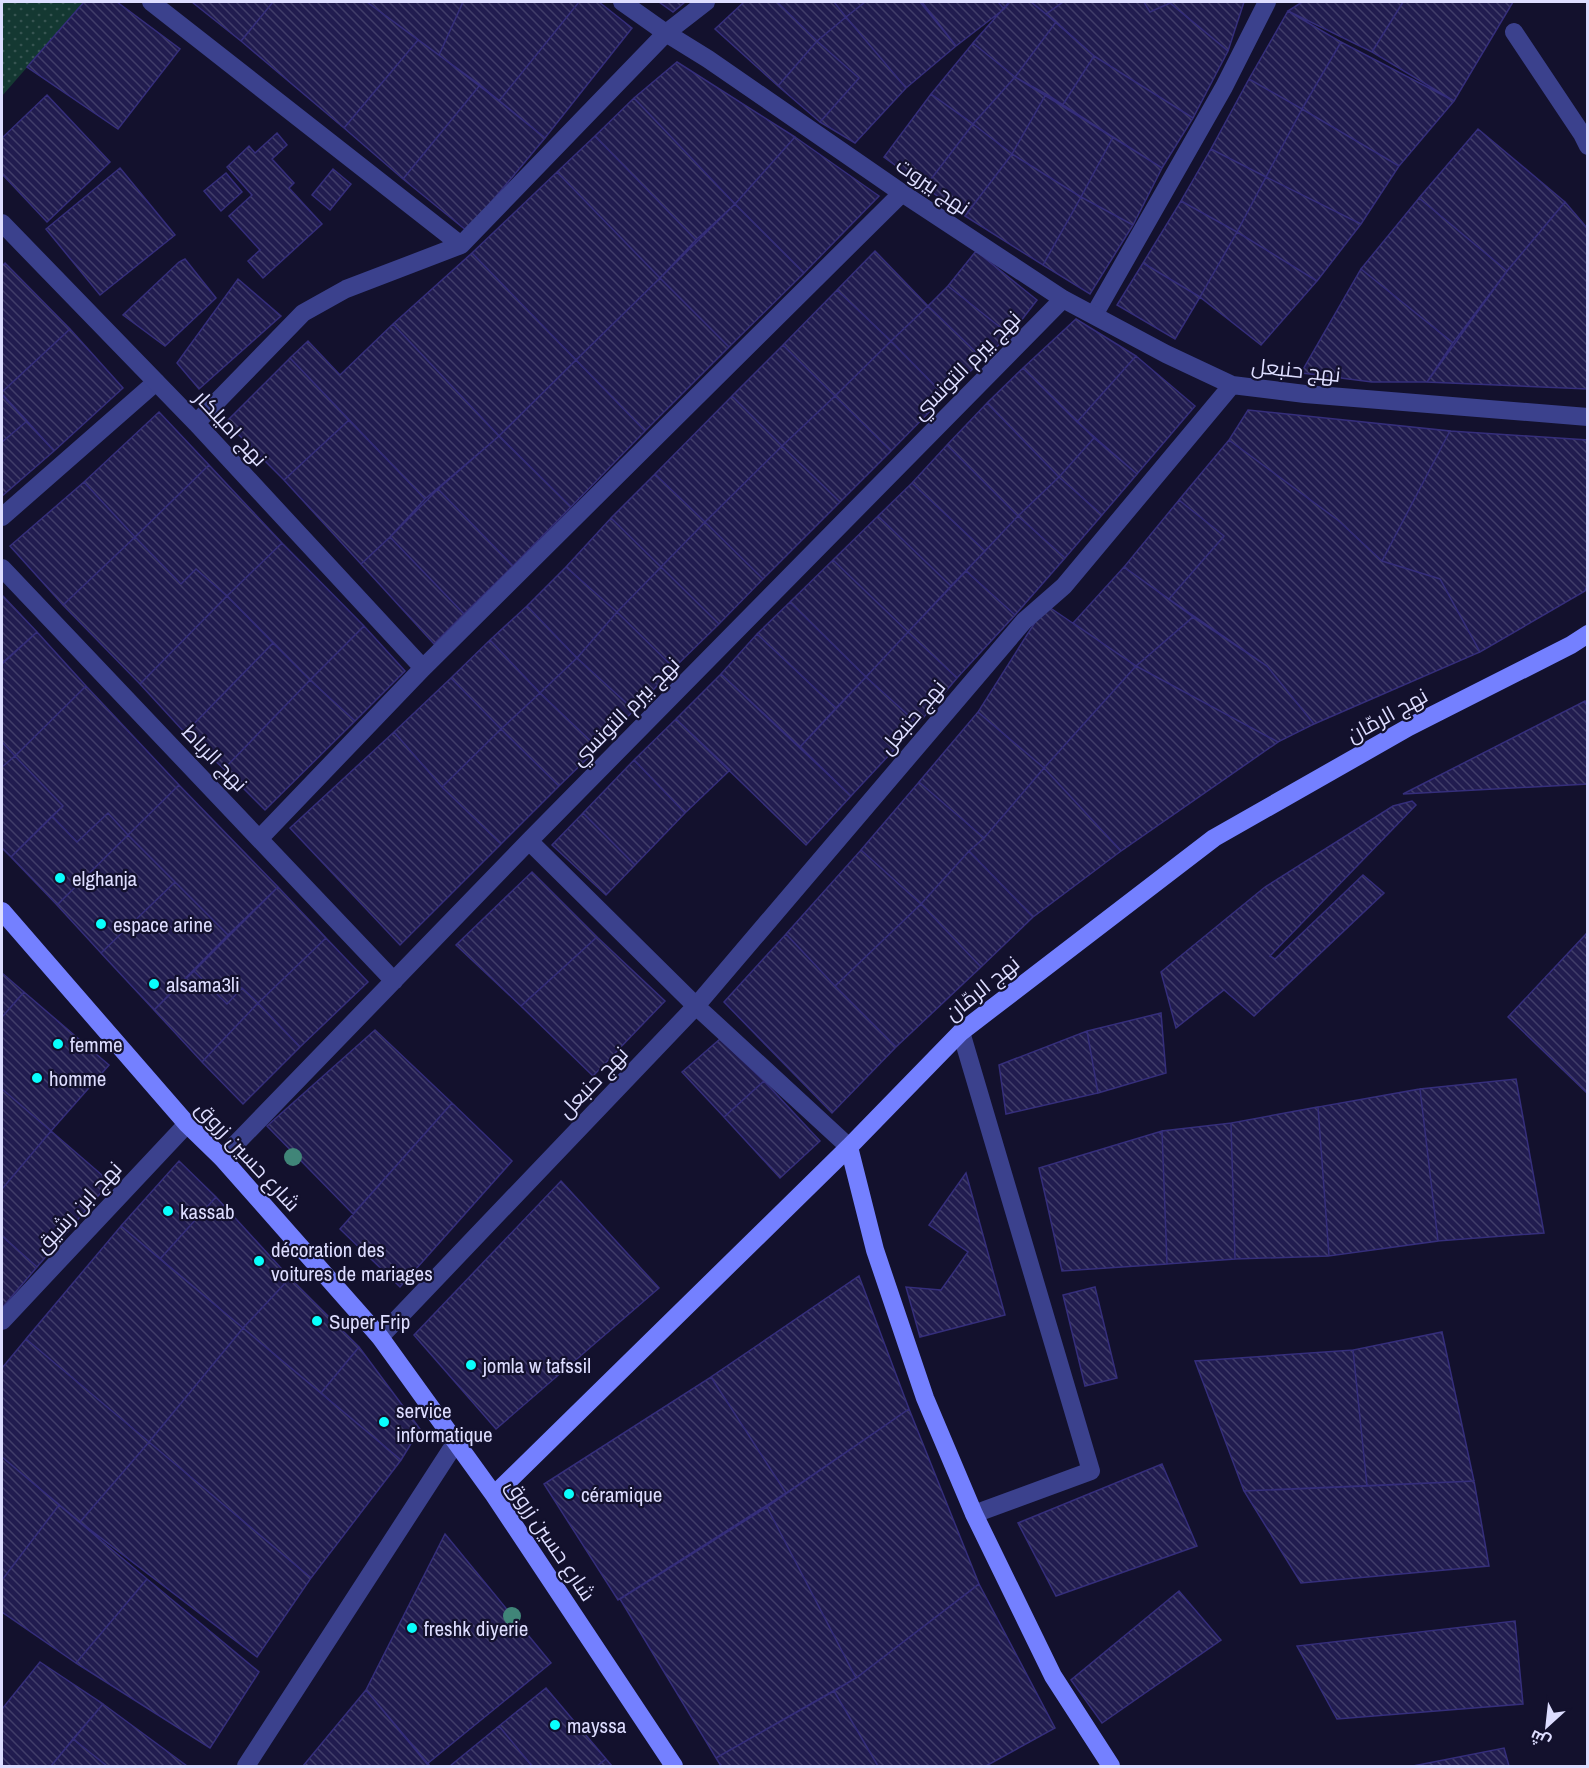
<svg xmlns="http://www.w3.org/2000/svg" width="1589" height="1768" font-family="'Archivo Narrow',Cairo,sans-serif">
  <defs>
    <pattern id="grass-dots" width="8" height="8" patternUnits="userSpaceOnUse" patternTransform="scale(1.5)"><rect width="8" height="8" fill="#143832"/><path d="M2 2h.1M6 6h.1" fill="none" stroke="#365451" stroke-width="1.8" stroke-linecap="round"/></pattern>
    <pattern id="building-back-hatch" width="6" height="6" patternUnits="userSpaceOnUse" patternTransform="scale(1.5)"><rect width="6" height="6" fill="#211c4f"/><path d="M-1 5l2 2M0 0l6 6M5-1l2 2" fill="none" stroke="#413d69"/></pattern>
  </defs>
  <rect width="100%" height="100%" fill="#13112d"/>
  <path fill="url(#grass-dots)" d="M2,2H84L2,96Z"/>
  <path fill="url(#building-back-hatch)" stroke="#352e7b" stroke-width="1.5" d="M84,2H117L180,49L118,129L27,67Z
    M192,2H273L241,41Z
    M273,2H367L418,40L344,128L241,41Z
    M367,2H463L439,55Z
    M463,2H579L499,101L439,55Z
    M579,2H599L632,28L545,138L499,101Z
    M659,2H685L673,12Z
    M744,2H777L817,41L778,86L715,29Z
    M777,2H834L846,17L817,41Z
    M834,2H865L846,17Z
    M865,2H920L956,46L906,88L846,17Z
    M922,2H998L1004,9L956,46Z
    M998,2H1010L1004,9Z
    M1009,2H1031L1056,22L1015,77L973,43Z
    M1031,2H1063L1046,14Z
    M1063,2H1144L1150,12L1170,3L1228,51L1193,118L1094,56L1046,14Z
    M1144,2H1244L1228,51L1170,3L1150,12Z
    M1302,2H1403L1372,52L1288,11Z
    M1403,2H1513L1454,101L1372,52Z
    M1288,11L1341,42L1302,109L1249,79Z
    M846,17L906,88L855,143L820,122L859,78L817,41Z
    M1056,22L1094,56L1062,106L1015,77Z
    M418,40L480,85L403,179L344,128Z
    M817,41L859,78L820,122L778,86Z
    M1341,42L1454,101L1399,166L1302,109Z
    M973,43L1015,77L973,124L931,94Z
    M1094,56L1193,118L1162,168L1062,106Z
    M677,62L795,137L735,204L634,98Z
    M1015,77L1046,94L1012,154L973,124Z
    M1249,79L1302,109L1266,177L1211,149Z
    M480,85L545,138L467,231L403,179Z
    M931,94L973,124L925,187L884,157Z
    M1046,94L1113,137L1081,197L1012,154Z
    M47,95L110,162L47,222L2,174V138Z
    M634,98L735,204L696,240L595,136Z
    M1302,109L1399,166L1361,224L1266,177Z
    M973,124L1012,154L965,216L925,187Z
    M1478,129L1565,202L1507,271L1419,198Z
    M277,133L287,145L272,159L294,183L289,188L322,224L263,278L248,261L260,250L229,216L252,195L227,167L249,146L255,153Z
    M595,136L696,240L660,278L557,172Z
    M795,137L879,196L804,273L735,204Z
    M1113,137L1162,168L1133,225L1081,197Z
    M1211,149L1266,177L1237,232L1181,201Z
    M1012,154L1081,197L1043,265L965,216Z
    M120,168L175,235L100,295L46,229Z
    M333,169L351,184L330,210L312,195Z
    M557,172L660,278L576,360L472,253Z
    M226,173L242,192L221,211L204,191Z
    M1266,177L1361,224L1317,281L1237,232Z
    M1081,197L1133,225L1090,294L1043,265Z
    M1419,198L1507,271L1453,343L1361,269Z
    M1181,201L1237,232L1200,297L1143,263Z
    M1565,202L1588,229V389L1427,382L1507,271Z
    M735,204L804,273L729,347L660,278Z
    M1237,232L1317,281L1261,345L1200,297Z
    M875,251L928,306L891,341L837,290Z
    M976,251L1037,300L1010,335L948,286Z
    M472,253L576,360L499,436L393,324Z
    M185,259L216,298L165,346L123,315L179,262Z
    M5,263L70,329L2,392V266Z
    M1143,263L1200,297L1175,339L1117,305Z
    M1361,269L1453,343L1427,382H1372L1301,373Z
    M660,278L729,347L645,431L576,360Z
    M238,279L281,316L199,389L177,363Z
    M948,286L1010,335L983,359L928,306Z
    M837,290L891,341L835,396L783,345Z
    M928,306L983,359L945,396L891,341Z
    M1076,319L1136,356L1077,422L1023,368Z
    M393,324L499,436L425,499L290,358L308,341L340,375Z
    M70,329L123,388L54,451L2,395V392Z
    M891,341L945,396L891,451L835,396Z
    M783,345L835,396L782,446L732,396Z
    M1136,356L1195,406L1137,474L1077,422Z
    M290,358L349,420L284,480L226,422Z
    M576,360L645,431L571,507L499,436Z
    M1023,368L1094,438L1059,477L987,403Z
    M2,394L27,421L2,442Z
    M732,396L782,446L705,522L655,474Z
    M835,396L891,451L840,502L782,446Z
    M987,403L1059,477L1018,516L947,445Z
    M1248,410L1450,431L1382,561L1339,521L1229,440Z
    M159,412L209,465L135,537L84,482Z
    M349,420L425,499L390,537L361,564L284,480Z
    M27,421L54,451L2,496V442Z
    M1450,431L1588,440V583L1585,591L1480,652L1440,579L1382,561Z
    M499,436L571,507L513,566L438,489Z
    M1094,438L1137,474L1102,515L1059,477Z
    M1229,440L1339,521L1382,561L1440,579L1480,652L1314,724L1267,666L1169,599L1224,536L1179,500Z
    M947,445L1018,516L985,551L912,483Z
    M782,446L840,502L763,579L705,522Z
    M209,465L282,543L227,596L196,569L181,584L135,537Z
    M655,474L705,522L661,567L611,518Z
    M1059,477L1102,515L1065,558L1018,516Z
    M84,482L135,537L63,605L10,546Z
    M912,483L985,551L951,586L878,516Z
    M438,489L513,566L464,614L390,537Z
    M1179,500L1224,536L1169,599L1124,567Z
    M878,516L951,586L908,632L833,560Z
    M1018,516L1065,558L1015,615L966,571Z
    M611,518L661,567L617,612L566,567Z
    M705,522L763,579L719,624L661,567Z
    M135,537L181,584L196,569L227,596L140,684L63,605Z
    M390,537L464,614L434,644L361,564Z
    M282,543L364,626L310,680L227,596Z
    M833,560L908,632L866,677L790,602Z
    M566,567L617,612L577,658L527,606Z
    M661,567L719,624L674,668L617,612Z
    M1124,567L1193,617L1136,666L1073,623Z
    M966,571L1015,615L957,678L908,632Z
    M2,595L37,632L2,664Z
    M227,596L273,643L185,733L140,684Z
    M790,602L866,677L836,708L757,634Z
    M1046,605L1136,666L1044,768L978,712Z
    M527,606L577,658L540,693L490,640Z
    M617,612L674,668L634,710L577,658Z
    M1193,617L1267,666L1314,724L1278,742L1136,666Z
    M364,626L405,671L355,721L310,680Z
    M37,632L86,686L15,756L2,742V663Z
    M908,632L957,678L918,724L866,677Z
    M757,634L836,708L800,747L721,674Z
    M490,640L540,693L501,729L451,678Z
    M273,643L310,680L224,769L185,733Z
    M577,658L634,710L598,748L540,693Z
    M1136,666L1278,742L1121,851L1044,768Z
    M721,674L851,796L806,845L676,719Z
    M866,677L918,724L851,796L800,747Z
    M451,678L501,729L442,787L394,732Z
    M310,680L355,721L265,810L224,769Z
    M86,686L179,785L128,835L108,813L77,842L52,816L63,806L15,756Z
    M540,693L598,748L559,786L501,729Z
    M1585,701L1588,709V784L1403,794Z
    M978,712L1044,768L984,838L919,782Z
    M676,719L730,770L685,813L634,760Z
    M501,729L559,786L501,844L442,787Z
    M394,732L442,787L501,844L400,945L290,828Z
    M2,742L15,756L2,767Z
    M15,756L63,806L11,857L2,848V767Z
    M634,760L685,813L635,865L583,813Z
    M1044,768L1121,851L1033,917L969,851L984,838Z
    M919,782L984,838L969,851L921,904L861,850Z
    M179,785L278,887L228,935L128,835Z
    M1412,801L1416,805L1270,956L1275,959L1363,875L1384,893L1254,1016L1224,990L1176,1028L1161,972L1265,887L1393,806Z
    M108,813L128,835L57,905L11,857L52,816L77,842Z
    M583,813L635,865L606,895L552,845Z
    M128,835L175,882L101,953L57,905Z
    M861,850L921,904L835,986L786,934Z
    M969,851L1033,917L981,967L921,904Z
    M532,872L597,937L521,1006L456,945Z
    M175,882L228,935L154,1010L101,953Z
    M278,887L326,938L258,1003L242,988L227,1004L194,971Z
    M921,904L981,967L896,1047L835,986Z
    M1588,932V1094L1508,1017Z
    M786,934L835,986L896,1047L832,1113L724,1002Z
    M597,937L665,1001L593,1076L521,1006Z
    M326,938L368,982L300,1047L258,1003Z
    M194,971L227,1004L242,988L258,1003L202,1062L154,1010Z
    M2,973L24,992L2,1017Z
    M24,992L109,1065L51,1131L2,1089V1017Z
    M258,1003L300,1047L243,1104L202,1062Z
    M1161,1013L1166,1073L1098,1093L1087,1031Z
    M375,1030L452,1103L353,1214L267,1126Z
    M1087,1031L1098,1093L1006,1114L999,1065Z
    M720,1039L764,1081L724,1117L682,1072Z
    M1516,1079L1544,1233L1438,1241L1420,1089Z
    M764,1081L820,1141L780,1178L724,1117Z
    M2,1089L51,1131L2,1189Z
    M1420,1089L1438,1241L1329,1256L1318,1107Z
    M452,1103L512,1161L400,1287L340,1229Z
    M1318,1107L1329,1256L1235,1259L1231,1123Z
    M1231,1123L1235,1259L1167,1264L1162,1131Z
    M51,1131L110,1182L37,1267L2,1236V1189Z
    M1162,1131L1167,1264L1062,1271L1039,1168Z
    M179,1161L216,1197L160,1259L121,1226Z
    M966,1173L1005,1315L920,1337L906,1287L941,1290L968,1252L929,1225Z
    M561,1181L659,1288L496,1429L414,1335Z
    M216,1197L290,1278L243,1328L160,1259Z
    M121,1226L243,1328L149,1442L26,1339Z
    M2,1236L37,1267L2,1308Z
    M859,1276L909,1409L786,1493L711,1377Z
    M290,1278L359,1347L321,1393L243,1328Z
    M1095,1287L1117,1378L1085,1386L1063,1295Z
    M243,1328L401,1460L311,1578L149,1442Z
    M1442,1332L1474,1481L1367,1486L1353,1350Z
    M26,1339L149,1442L80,1522L2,1457V1368Z
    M359,1347L420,1429L401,1460L321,1393Z
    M1353,1350L1367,1486L1244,1491L1195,1361Z
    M711,1377L786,1493L618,1600L544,1484Z
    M909,1409L979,1584L856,1678L767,1507Z
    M149,1442L311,1578L257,1657L80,1522Z
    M2,1457L59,1505L2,1580Z
    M1162,1464L1197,1546L1056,1596L1018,1523Z
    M1474,1481L1489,1566L1301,1583L1244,1491Z
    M59,1505L147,1579L76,1663L2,1612V1580Z
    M767,1507L856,1678L716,1758L620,1599Z
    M445,1534L551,1663L427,1764L366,1690Z
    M147,1579L259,1672L210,1748L76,1663Z
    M979,1584L1055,1728L986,1766H878L834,1691L856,1678Z
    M1179,1591L1221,1640L1102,1723L1071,1680Z
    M1515,1621L1523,1704L1337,1719L1297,1646Z
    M40,1662L103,1704L51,1766H2V1709Z
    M546,1688L606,1759L597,1766H532L499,1726Z
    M366,1690L430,1766H303Z
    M834,1691L878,1766H721L716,1758Z
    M103,1704L187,1766H107L73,1739Z
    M499,1726L532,1766H450Z
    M73,1739L107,1766H51Z
    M1504,1748L1509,1766H1413Z
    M606,1759L612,1766H597Z"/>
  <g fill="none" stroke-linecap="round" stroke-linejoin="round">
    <path stroke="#3b418d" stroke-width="18" d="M1514,32L1582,134L1588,146
      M1094,315L1224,87L1267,2
      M2,517L156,382
      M961,1032L1091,1471L974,1514"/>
    <path stroke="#3b418d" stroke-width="18" d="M151,2L461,245
      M622,2L666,33L708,59L902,193L1063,299L1166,354L1232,385
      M2,223L196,423L423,668
      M196,423L303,313L346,289L461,245L666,33L706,2
      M2,568L394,981
      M260,838L423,668L902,193
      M529,841L696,1006L849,1147
      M222,1158L529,841L1063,299
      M2,1321L187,1124
      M380,1337L696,1006L1024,621L1064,586L1232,385L1305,394L1588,417
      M246,1766L456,1442"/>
    <path stroke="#7480ff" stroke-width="18" d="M2,911L187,1124L222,1158L380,1337L494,1495L674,1766
      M849,1147L875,1250L925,1398L974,1514L1053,1676L1111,1766
      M494,1495L849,1147L961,1032L1214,838L1409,727L1571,645L1588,634"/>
  </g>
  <g fill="#408578">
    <circle cx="293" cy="1157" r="9"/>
    <circle cx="512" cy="1616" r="9"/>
  </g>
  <g fill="#09fffd" stroke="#13112d" stroke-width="2">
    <circle cx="60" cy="878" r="6"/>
    <circle cx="101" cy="924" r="6"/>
    <circle cx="154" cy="984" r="6"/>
    <circle cx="58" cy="1044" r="6"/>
    <circle cx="37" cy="1078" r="6"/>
    <circle cx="168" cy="1211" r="6"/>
    <circle cx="259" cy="1261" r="6"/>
    <circle cx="317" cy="1321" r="6"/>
    <circle cx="471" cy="1365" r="6"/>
    <circle cx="384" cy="1422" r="6"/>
    <circle cx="569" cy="1494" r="6"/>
    <circle cx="412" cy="1628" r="6"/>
    <circle cx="555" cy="1725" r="6"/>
  </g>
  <g text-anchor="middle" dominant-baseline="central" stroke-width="4.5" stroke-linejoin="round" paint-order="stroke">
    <g font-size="21" fill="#ddf" stroke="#13112d">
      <text transform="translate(933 186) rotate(34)">نهج بيروت</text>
      <text transform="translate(966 365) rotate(-45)">نهج بيرم التونسي</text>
      <text transform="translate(1296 370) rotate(6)">نهج حنبعل</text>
      <text transform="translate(231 428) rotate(47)">نهج اميلكار</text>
      <text transform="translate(625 711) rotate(-45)">نهج بيرم التونسي</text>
      <text transform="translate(1387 715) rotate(-29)">نهج الرمّان</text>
      <text transform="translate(912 717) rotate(-50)">نهج حنبعل</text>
      <text transform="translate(215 758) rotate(46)">نهج الرباط</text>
      <text transform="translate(982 988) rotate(-39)">نهج الرمّان</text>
      <text transform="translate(593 1082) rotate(-46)">نهج حنبعل</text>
      <text transform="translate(248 1156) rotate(47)">شارع حسين زروق</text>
      <text transform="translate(78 1207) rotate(-47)">نهج ابن رشيق</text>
      <text transform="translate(551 1540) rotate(56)">شارع حسين زروق</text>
    </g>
    <g font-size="21" fill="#ddf" stroke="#13112d" text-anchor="start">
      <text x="72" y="878">elghanja</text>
      <text x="113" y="924">espace arine</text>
      <text x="166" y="984">alsama3li</text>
      <text x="70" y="1044">femme</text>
      <text x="49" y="1078">homme</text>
      <text x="180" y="1211">kassab</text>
      <text x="271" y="1249">décoration des<tspan x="271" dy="24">voitures de mariages</tspan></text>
      <text x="329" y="1321">Super Frip</text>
      <text x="483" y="1365">jomla w tafssil</text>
      <text x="396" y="1410">service<tspan x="396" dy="24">informatique</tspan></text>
      <text x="581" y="1494">céramique</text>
      <text x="424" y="1628">freshk diyerie</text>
      <text x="567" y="1725">mayssa</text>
    </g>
  </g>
  <rect width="1589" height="1768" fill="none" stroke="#ddddff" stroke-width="6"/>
  <g transform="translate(1547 1726) rotate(207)" stroke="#13112d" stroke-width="4.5" paint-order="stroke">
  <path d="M0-4.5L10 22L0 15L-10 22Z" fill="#ddddff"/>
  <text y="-9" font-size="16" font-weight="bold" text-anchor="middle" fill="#ddddff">ش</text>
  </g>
</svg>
